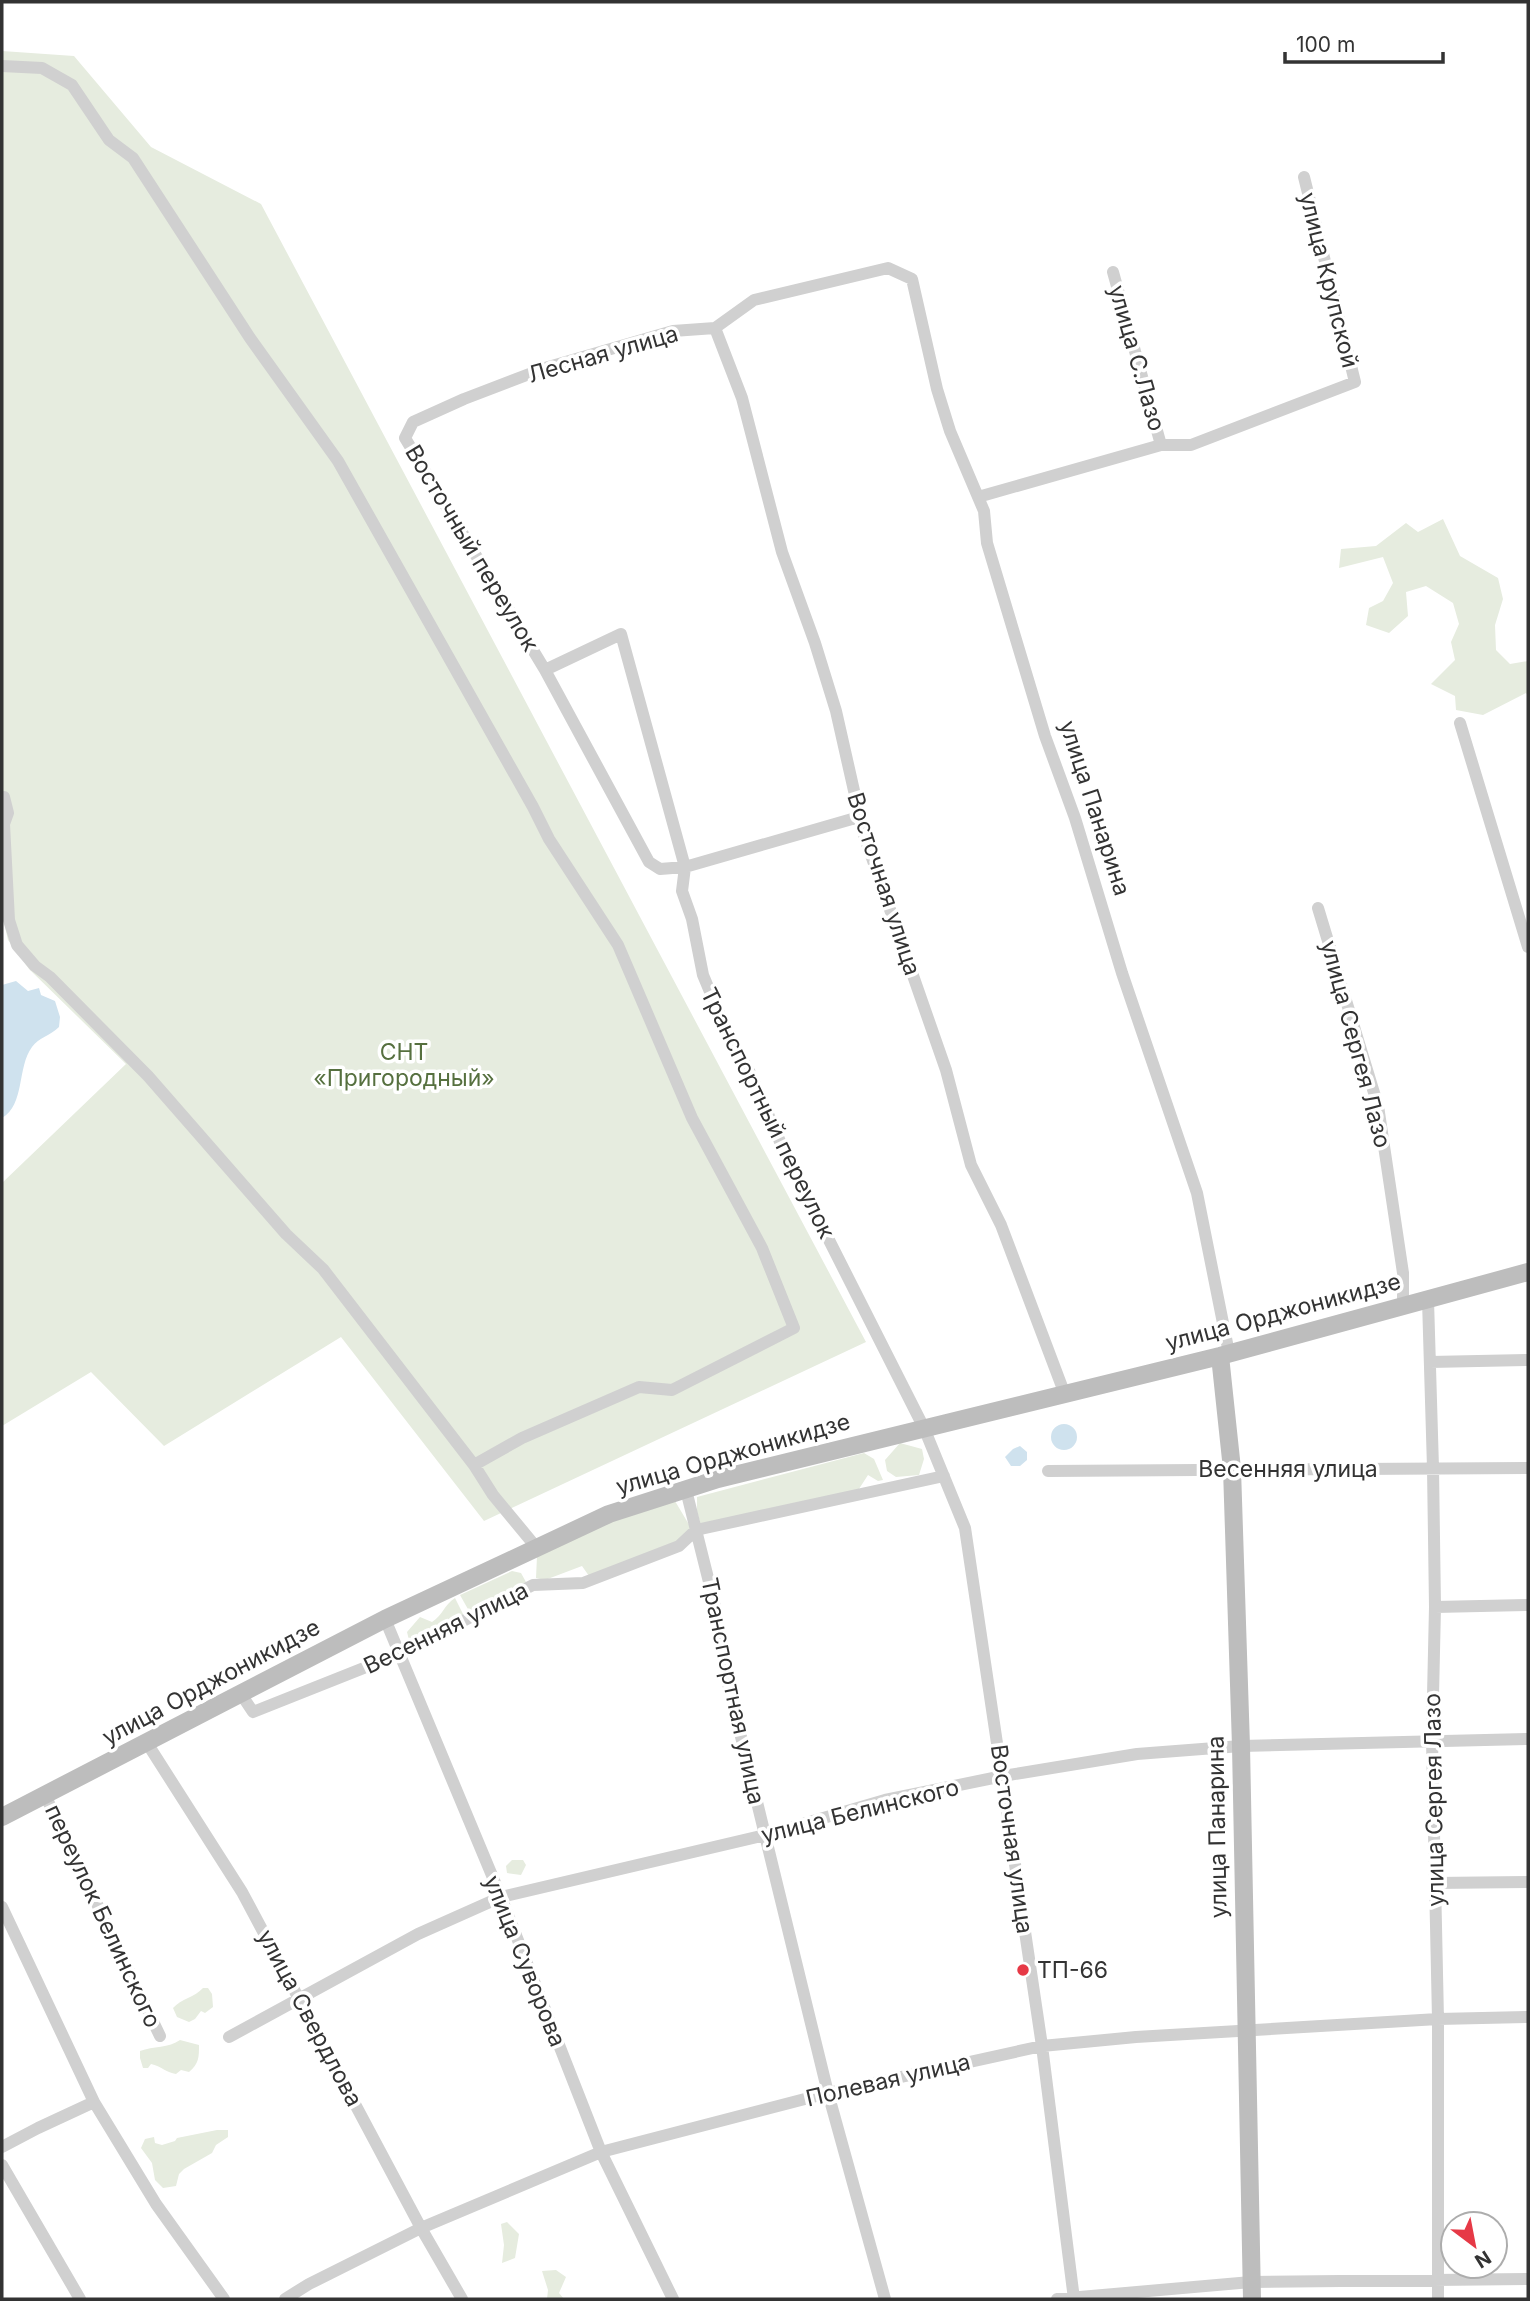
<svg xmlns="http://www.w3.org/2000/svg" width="1530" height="2301" font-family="Inter,sans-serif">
  <rect width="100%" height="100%" fill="#fff"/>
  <path fill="#e6ecdf" d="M2,51L74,56L151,147L261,204L866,1342L484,1521L341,1337L164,1446L91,1372L2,1426V1183L126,1064L29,969L8,940L2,914Z
    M1443,519L1460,556L1498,578L1503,599L1495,625L1496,650L1510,664L1528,661V696L1526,693L1483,715L1456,710L1455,696L1431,684L1455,660L1451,642L1459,624L1453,603L1426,586L1406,592L1408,616L1389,633L1366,625L1369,608L1383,601L1393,583L1383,557L1339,568L1341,549L1376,546L1406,523L1418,532Z
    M900,1443L922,1449L924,1459L919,1475L896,1477L887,1471L885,1460Z
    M864,1453L874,1459L883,1480L878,1481L868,1475L857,1492L701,1526L697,1511V1497Z
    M675,1501L691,1528L677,1542L589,1576L582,1566L545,1580L536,1578L537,1556L602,1525Z
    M512,1571L521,1573L526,1582L469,1611L460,1595Z
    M455,1598L464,1616L410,1644L407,1632L420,1617L432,1622C443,1615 444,1605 455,1598Z
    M512,1860H523L526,1865L521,1875L507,1873L506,1866Z
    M203,1988H208L212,1994L213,2007L205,2013L201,2011L195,2019L189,2022L177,2017L173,2008C181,1999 195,1997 203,1988Z
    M180,2040L199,2045C199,2057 199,2064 189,2072L181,2070L176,2074C167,2073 161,2066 151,2064L148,2068H143L140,2058V2051C153,2046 169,2048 180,2040Z
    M217,2130H228V2137L216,2145L212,2153L184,2169L179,2174L176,2186L163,2188L155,2180L152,2163L141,2148L145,2139L154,2137L155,2143L162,2145L175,2141L177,2138Z
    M507,2222L519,2234L515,2258L502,2263L504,2245L501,2224Z
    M556,2270L566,2277L559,2293L564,2299H547L548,2290L542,2271Z"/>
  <path fill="#cfe2ee" d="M16,981L28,991L39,988L41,995L55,1001L60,1017L59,1027C50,1036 39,1037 32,1047C17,1067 25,1105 2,1118V985Z
    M1051 1437a13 13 0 1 1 26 0a13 13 0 1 1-26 0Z
    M1020,1446L1027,1452V1460L1020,1466H1011L1005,1457L1013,1449Z"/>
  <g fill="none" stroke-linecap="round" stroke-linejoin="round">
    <path stroke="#d0d0d0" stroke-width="12" d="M2,66L42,68L72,85L109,140L133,158L250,338L338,461L533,807L549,839L618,945L692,1118L762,1248L794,1328L672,1390L639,1387L522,1438L474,1465
      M1113,272L1161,445
      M715,328L742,398L782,552L815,643L836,711L864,835L946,1070L971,1165L1001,1225L1064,1392
      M978,497L1161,445H1191L1355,382L1304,177
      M545,670L649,862L660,869L685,867L682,891L692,919L703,975L726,1030L750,1073L785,1153L924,1428L965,1528L1042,2046L1074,2299
      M1460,723L1528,947
      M4,797L8,813L4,824L9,920L17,945L35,966L50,977L148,1076L286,1234L323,1269L474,1465L493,1495L536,1547
      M859,817L685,867L621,634L545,670L405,438L413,422L464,399L545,368L673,331L715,328L754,300L888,268L912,279L937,389L950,431L984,511L987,543L1045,736L1075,818L1122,973L1197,1193L1229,1353
      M1318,908L1378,1106L1403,1273V1306
      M1428,1300L1433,1468L1435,1607L1432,1740L1438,2019V2299
      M1430,1362L1528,1360
      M1048,1471L1528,1468
      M686,1490L714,1602L724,1667L828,2093L885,2299
      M1435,1607L1528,1605
      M385,1619L501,1897L601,2152L673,2299
      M241,1694L253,1712L399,1654L533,1585L583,1583L679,1546L696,1530L944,1476
      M147,1743L242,1892L421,2228L462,2299
      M45,1795L160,2036
      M1435,1883L1528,1882
      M2,1907L94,2102L156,2204L224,2299
      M229,2037L418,1934L501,1897L765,1835L885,1800L1003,1776L1137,1754L1241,1746L1528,1739
      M2,2147L38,2128L94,2102
      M2,2165L80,2299
      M285,2299L309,2284L421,2228L601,2152L828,2093L1042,2046L1136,2037L1438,2019L1528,2017
      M1057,2299L1251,2282L1528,2279"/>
    <path stroke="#bdbdbd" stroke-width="18" d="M1220,1356L1232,1469L1241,1746L1252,2299
      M2,1817L385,1619L609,1514L718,1479L1220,1356L1528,1272"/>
  </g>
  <circle fill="#e63946" stroke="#fff" stroke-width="2.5" cx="1023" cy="1970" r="7"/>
  <g text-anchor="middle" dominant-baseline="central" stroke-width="7" stroke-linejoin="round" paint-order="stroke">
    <g font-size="23" fill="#333" stroke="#fff">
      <text transform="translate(1329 280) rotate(76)">улица Крупской</text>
      <text transform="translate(603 354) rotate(-16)">Лесная улица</text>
      <text transform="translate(1137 358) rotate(74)">улица С.Лазо</text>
      <text transform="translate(472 548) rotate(59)">Восточный переулок</text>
      <text transform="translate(1095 808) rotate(72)">улица Панарина</text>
      <text transform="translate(884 884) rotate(72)">Восточная улица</text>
      <text transform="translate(1356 1044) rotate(75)">улица Сергея Лазо</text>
      <text transform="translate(768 1113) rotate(64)">Транспортный переулок</text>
      <text transform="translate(1283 1312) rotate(-15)">улица Орджоникидзе</text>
      <text transform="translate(733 1454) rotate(-16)">улица Орджоникидзе</text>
      <text x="1288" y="1469">Весенняя улица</text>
      <text transform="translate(446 1628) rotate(-26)">Весенняя улица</text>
      <text transform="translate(211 1682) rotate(-28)">улица Орджоникидзе</text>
      <text transform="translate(733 1691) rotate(78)">Транспортная улица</text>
      <text transform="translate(1434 1800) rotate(-91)">улица Сергея Лазо</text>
      <text transform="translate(860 1811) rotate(-14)">улица Белинского</text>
      <text transform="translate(1217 1827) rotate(-91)">улица Панарина</text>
      <text transform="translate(1012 1839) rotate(82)">Восточная улица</text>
      <text transform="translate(103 1916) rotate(65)">переулок Белинского</text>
      <text transform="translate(525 1961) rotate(68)">улица Суворова</text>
      <text transform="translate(310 2018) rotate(62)">улица Свердлова</text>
      <text transform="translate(888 2080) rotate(-13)">Полевая улица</text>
    </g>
    <g font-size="23" fill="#56703f" stroke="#fff">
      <text x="404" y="1052">СНТ<tspan x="404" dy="26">«Пригородный»</tspan></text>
    </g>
    <g font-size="23" fill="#333" stroke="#fff" text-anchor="start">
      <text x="1037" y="1970">ТП-66</text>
    </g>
  </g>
  <rect width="1530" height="2301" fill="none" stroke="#333333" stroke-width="7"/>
  <g transform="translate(1474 2245) rotate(148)"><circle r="33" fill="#ffffff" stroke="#adadad" stroke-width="2"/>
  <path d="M0-5L12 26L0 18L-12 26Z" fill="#e63946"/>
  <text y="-10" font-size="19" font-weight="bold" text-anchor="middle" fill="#333333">N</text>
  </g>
  <path d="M1285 52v10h158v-10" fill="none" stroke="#333333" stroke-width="3.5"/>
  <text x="1296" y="52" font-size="21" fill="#333333" stroke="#ffffff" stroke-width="5" paint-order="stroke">100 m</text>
</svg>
